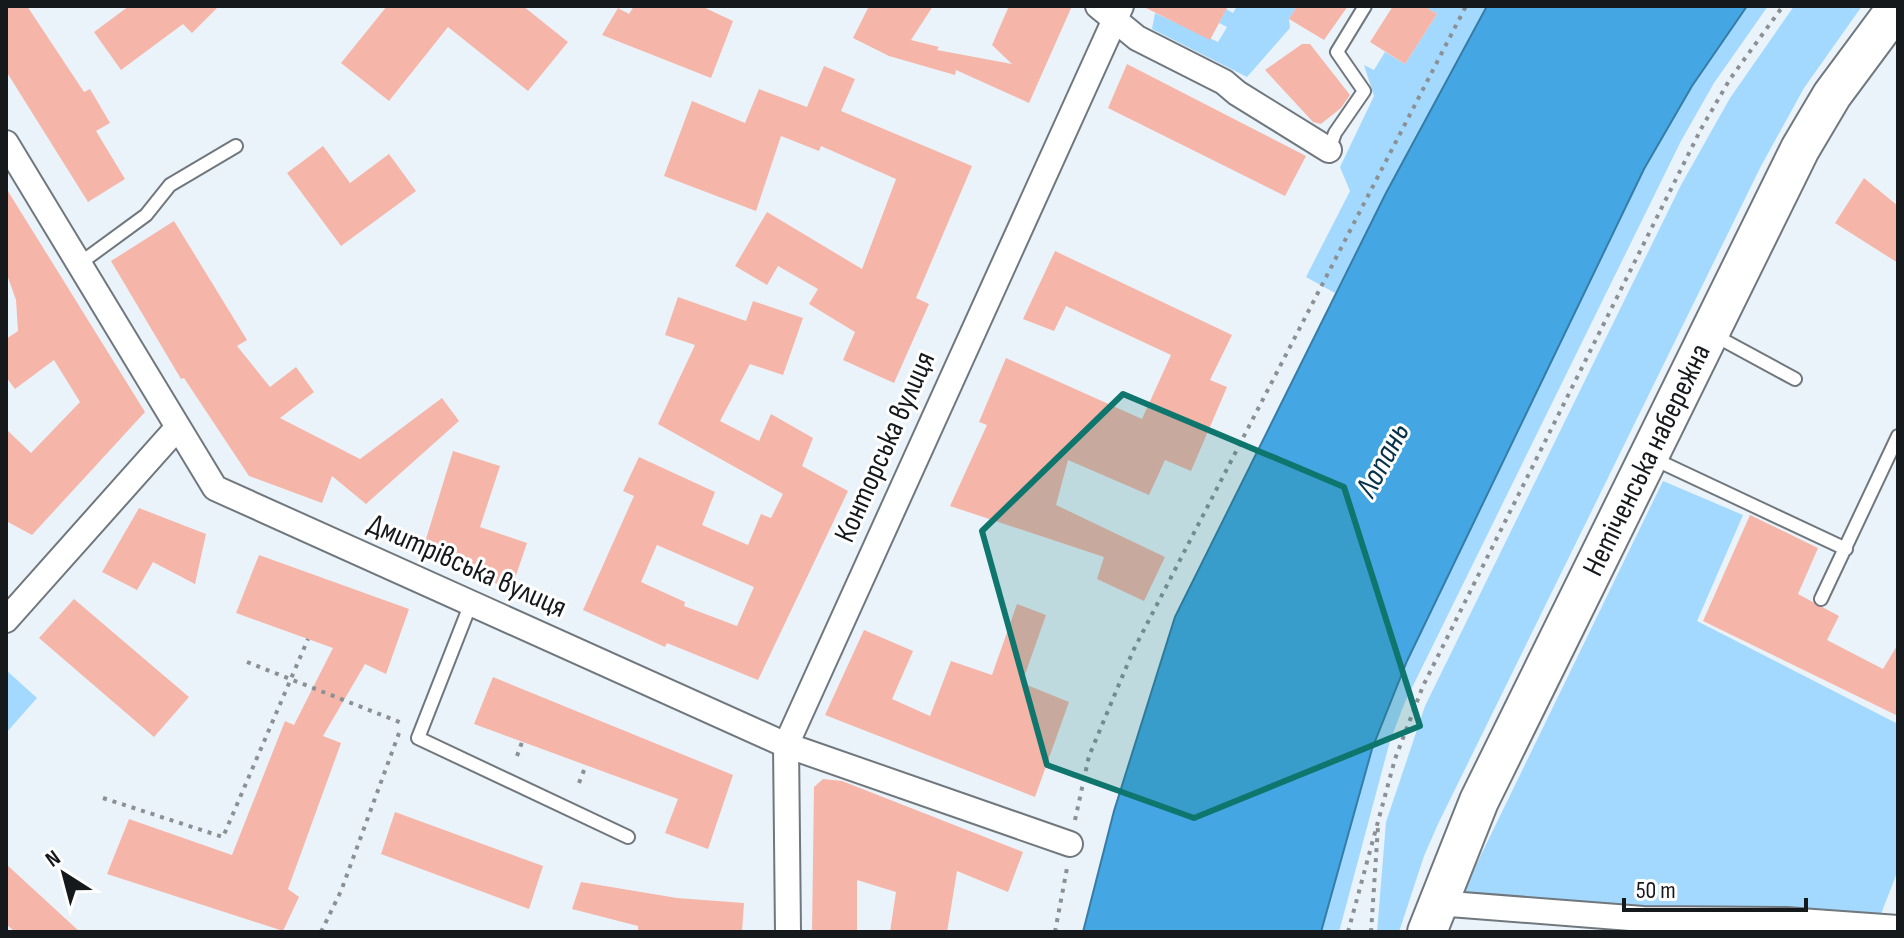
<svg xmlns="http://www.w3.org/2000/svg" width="1904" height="938" font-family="'Sofia Sans Condensed',sans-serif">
  <rect width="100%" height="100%" fill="#ebf3fa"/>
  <path fill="#a3d9fe" d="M1237,6H1297L1289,19L1290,28L1247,77L1152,29L1155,13L1218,42L1227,27L1219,23L1226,9L1233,13Z
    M1424,6H1487L1335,293L1306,277L1350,191L1340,167L1374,96L1364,65L1374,70L1385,52L1405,64L1437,14Z
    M1747,6H1768L1714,83L1681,141L1405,702L1390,741L1339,932H1321L1372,749L1407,661L1644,169L1692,86Z
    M1794,6H1862L1804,88L1761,166L1438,824L1424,856L1399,932H1377L1386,822L1425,706L1681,185L1730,98Z
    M1663,481L1743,515L1697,621L1898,724V870L1881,914H1644L1460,898Z
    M6,670L37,698L6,733Z"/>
  <path fill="#44a7e3" stroke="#367ca7" stroke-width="2" d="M1487,6H1747L1692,86L1644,169L1407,661L1372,749L1321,932H1083L1114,811L1175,617L1386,193Z"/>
  <path fill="#f5b6a9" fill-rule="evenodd" d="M6,6H27L84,92L90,89L110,123L96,131L125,179L88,202L6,71Z
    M129,6H219L192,33L183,24L121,70L94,32Z
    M387,6H523L568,42L528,91L448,27L389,101L341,63Z
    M634,6H701L733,21L711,78L602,35L618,8L629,14Z
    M869,6H933L911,40L939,47L937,50L1012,64L992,45L1009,6H1072L1029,103L956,70L955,75L889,56L853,38Z
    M1142,6H1228L1210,40Z
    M1297,6H1348L1324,40L1289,19Z
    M1393,6H1424L1437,14L1405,64L1370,42Z
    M1302,44H1310L1350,95L1341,108L1321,124L1313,122L1265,70Z
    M1127,64L1306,156L1285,196L1108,108Z
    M824,66L855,79L841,111L972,166L916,298L929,304L894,383L843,360L855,332L809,304L818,289L778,266L767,285L735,266L767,212L862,269L896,179L821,146L819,151L781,136L756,211L664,176L692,101L745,123L759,89L807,107Z
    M323,146L350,183L389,154L416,191L341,246L287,173Z
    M1864,178L1898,206V263L1835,223Z
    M6,188L145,412L32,535L6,521V429L31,453L80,402L54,360L15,389L6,377V339L18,331L16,300L6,272Z
    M174,221L247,340L237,346L270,387L296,367L314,392L280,418L360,459L442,398L459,421L366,504L332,476L322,503L249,476L184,378L181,379L111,261Z
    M1055,251L1232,335L1210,380L1227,387L1191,471L1165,460L1149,495L1068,460L1056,505L1165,557L1144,601L1097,579L1104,557L950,506L987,425L979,422L1006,358L1142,419L1171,355L1066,306L1054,331L1023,319Z
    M678,297L746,321L753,301L803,318L783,375L750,364L720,421L759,441L771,414L813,438L802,466L848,491L758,680L667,643L665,647L583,610L634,496L623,491L639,457L715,492L702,525L748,545L761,514L771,518L783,494L658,424L695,345L665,335ZM657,545L754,587L737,626L684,606L685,602L641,582Z
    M453,451L500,466L480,527L527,543L511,590L422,552Z
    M139,508L206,534L195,584L153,562L137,590L102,572Z
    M1750,515L1818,548L1798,594L1839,616L1827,640L1883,669L1898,644V716L1703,621Z
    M259,555L409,609L386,674L365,664L323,736L341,743L288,889L299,897L283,931L107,874L129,819L232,855L285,721L294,725L333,648L236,613Z
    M74,599L189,697L154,737L39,638Z
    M1017,604L1046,615L1022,683L1069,702L1035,797L825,715L864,630L913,651L892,699L930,716L951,661L992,675Z
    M493,677L733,775L708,849L665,833L678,799L474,724Z
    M823,779L842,781L1023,852L1008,892L957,871L947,932H890L896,892L857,880V932H812L814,787Z
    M395,812L543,866L529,909L381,854Z
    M6,864L80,932H15L6,924Z
    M581,882L677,898L744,903L742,932H638V926L572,909Z"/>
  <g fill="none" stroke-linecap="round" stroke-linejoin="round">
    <g stroke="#70777d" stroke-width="16">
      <path id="lane" d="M1329,150L1335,133L1364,91L1337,52L1365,6
        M79,264L146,215L170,185L236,146
        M1712,334L1795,379
        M1652,458L1846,549
        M1821,599L1898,436
        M471,603L418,738L628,837"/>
    </g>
    <g stroke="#70777d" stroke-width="28">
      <path id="street" d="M1098,6L1137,38L1224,82L1237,93L1329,150
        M6,143L215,488L786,745L1070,844
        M6,620L178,427
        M1437,903L1643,919L1786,920L1898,928
        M788,932L786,745L1121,6"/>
    </g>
    <g stroke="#70777d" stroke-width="42">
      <path id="primary" d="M1427,932L1479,801L1800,149L1832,95L1898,6"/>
    </g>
    <path stroke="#8b9095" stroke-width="4" stroke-dasharray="4 6" stroke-linecap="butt" d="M247,662L402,723
      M517,756L522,742
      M579,783L586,765
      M103,798L223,837L308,639
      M1075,820L1089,756L1133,651L1466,6
      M321,932L341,891L399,733
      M1055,932L1067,868
      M1348,932L1395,759L1423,686L1701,129L1730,79L1783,6
      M1371,932L1378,827"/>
    <use href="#lane" stroke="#fff" stroke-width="12"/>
    <use href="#street" stroke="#fff" stroke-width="24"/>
    <use href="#primary" stroke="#fff" stroke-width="38"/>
  </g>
  <path fill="#0f766e" fill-opacity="0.2" stroke="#0f766e" stroke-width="6" stroke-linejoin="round" d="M1123,394L1344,487L1420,726L1194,818L1047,765L982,531Z"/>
  <g text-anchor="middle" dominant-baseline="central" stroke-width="6" stroke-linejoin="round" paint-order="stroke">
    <g font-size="30" fill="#16191c" stroke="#fff">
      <text transform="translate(885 447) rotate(-66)">Конторська вулиця</text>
      <text transform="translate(1647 460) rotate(-64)">Нетіченська набережна</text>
      <text transform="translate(467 566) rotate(24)">Дмитрівська вулиця</text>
    </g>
    <g font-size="32" font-style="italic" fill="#053149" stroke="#fff">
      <text transform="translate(1383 460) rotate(-62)">Лопань</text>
    </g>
  </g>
  <rect width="1904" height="938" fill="none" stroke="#16191c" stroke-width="16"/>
  <g transform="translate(64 874) rotate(324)" stroke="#ffffff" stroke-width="6" paint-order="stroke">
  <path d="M0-6L14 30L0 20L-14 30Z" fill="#16191c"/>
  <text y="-12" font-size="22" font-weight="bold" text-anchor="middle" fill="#16191c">N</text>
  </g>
  <path d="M1624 898v12h182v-12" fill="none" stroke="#16191c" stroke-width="4"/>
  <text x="1636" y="898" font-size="24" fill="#16191c" stroke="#ffffff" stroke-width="6" paint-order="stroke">50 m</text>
</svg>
